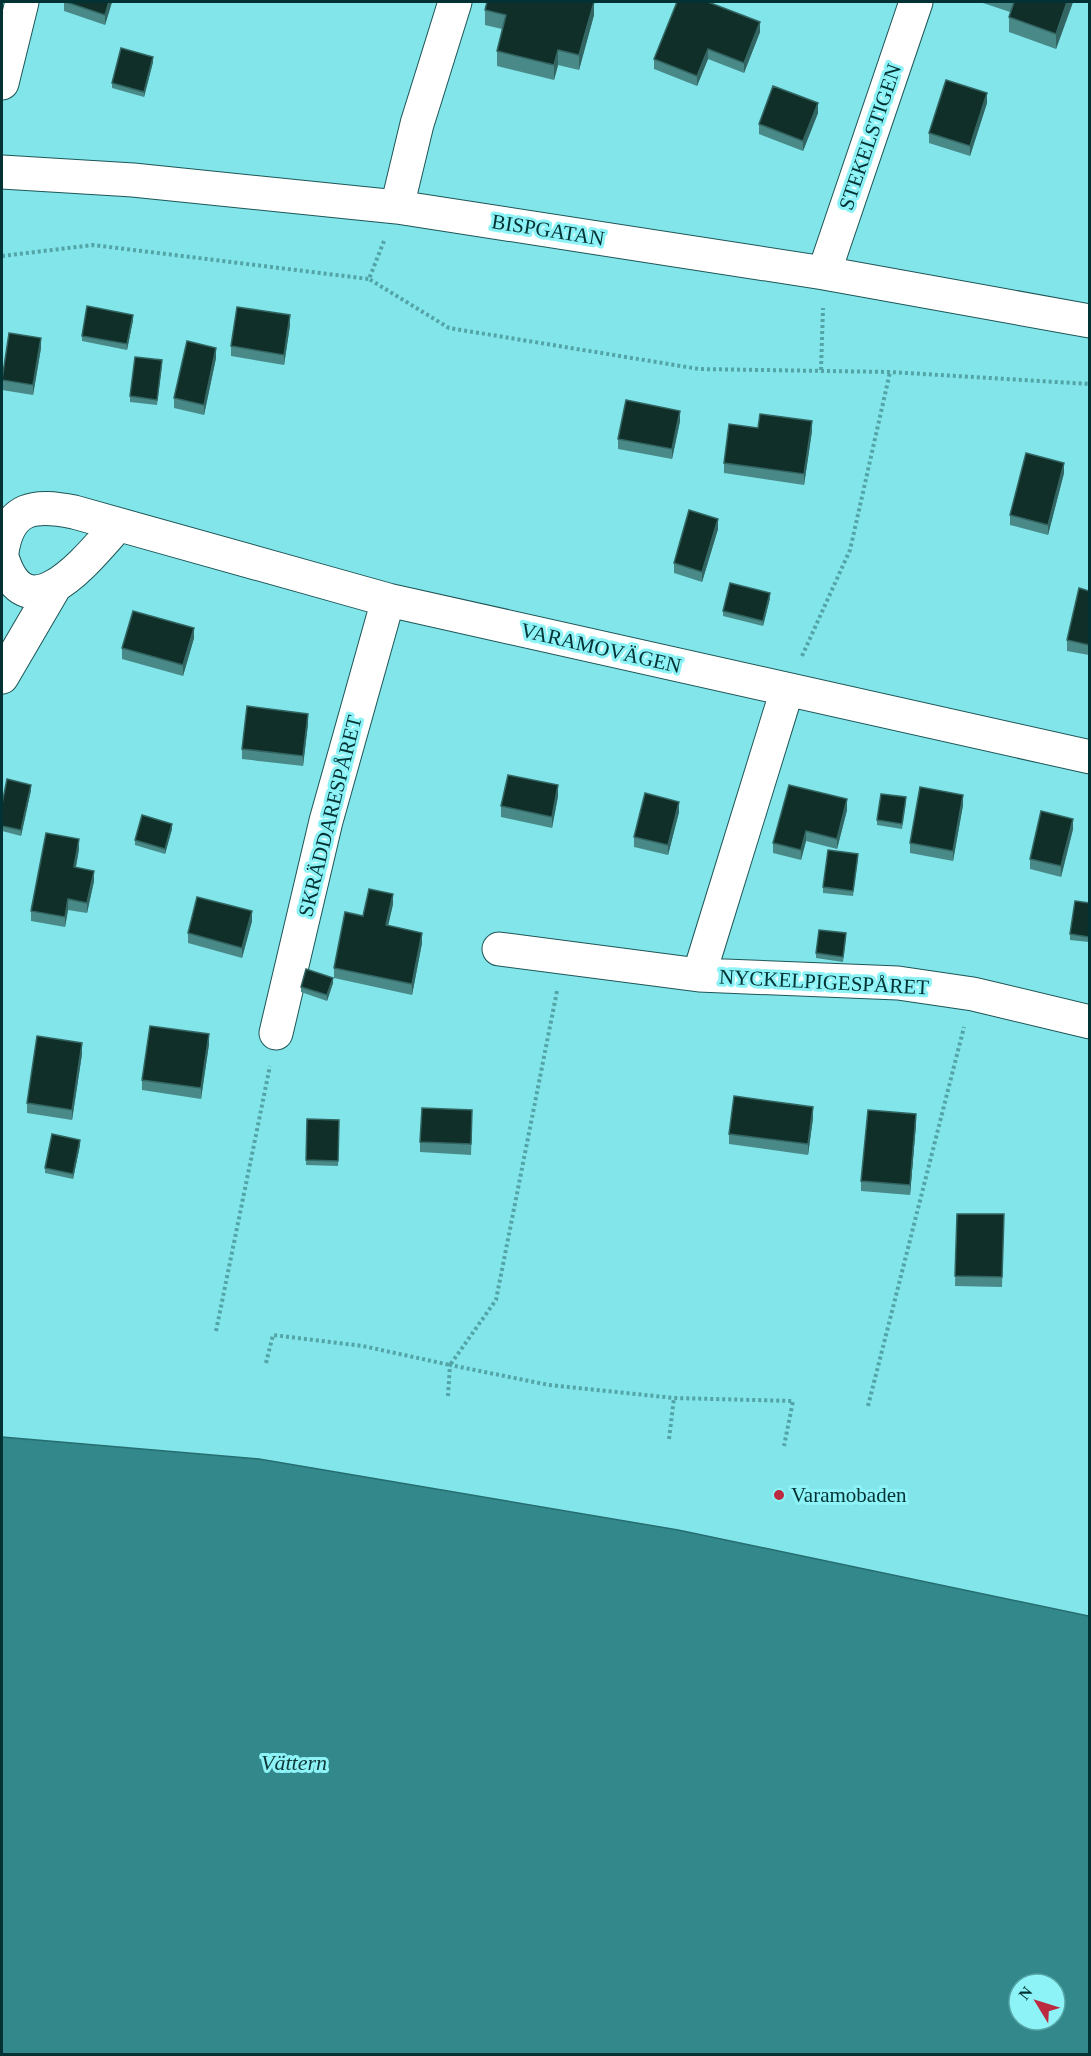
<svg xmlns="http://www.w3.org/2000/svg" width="1091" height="2056" font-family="'Times New Roman',serif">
  <rect width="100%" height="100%" fill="#81e5e9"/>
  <path fill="#33888b" stroke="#256e71" stroke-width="1.5" fill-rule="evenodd" d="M2,1437L259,1459L678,1530L1089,1616V2054H2ZM1019,1984H1055V2020H1019Z"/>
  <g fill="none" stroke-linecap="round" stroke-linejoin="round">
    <g stroke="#1e5557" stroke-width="35">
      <path id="minor" d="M2,83L22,2
        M2,172L133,180L397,207L824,273L1090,321
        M397,207L417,124L455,2
        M824,273L916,2
        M2,552C9,506 35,504 74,512L388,600L1090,757
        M2,557C27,638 89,557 117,526
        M2,677L54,588
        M499,949L699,975L898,983L973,994L1090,1022
        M699,975L787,690
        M276,1033L326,821L388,600"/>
    </g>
    <path stroke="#53a4a7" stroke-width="4" stroke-dasharray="3 3" stroke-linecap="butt" d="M384,241L369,279L449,328L699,369L890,372L1090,384
      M2,256L93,245L369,279
      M821,370L823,308
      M802,656L850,550L890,372
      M216,1331L270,1066
      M266,1363L273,1335L363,1346L450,1365L496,1300L557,991
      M448,1396L450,1365L549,1385L674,1398L793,1401L784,1446
      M868,1406L964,1027
      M669,1439L674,1398"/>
    <use href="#minor" stroke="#fff" stroke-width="33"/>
  </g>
  <path fill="#498a89" d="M64,2H112L105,25L64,11Z
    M980,2H1073L1056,49L1009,32V17L1010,12Z
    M485,10L594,15L579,70L558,65L554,80L497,66V51L502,29L485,25Z
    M760,32L744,73L708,59L697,86L654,69V59Z
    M153,62L144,97L112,88V83Z
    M987,103L970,156L929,143V133Z
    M818,113L803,151L759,134V124Z
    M133,320L127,350L82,341V336Z
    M290,325L284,365L231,356V346Z
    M41,348L33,395L2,390V380Z
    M216,358L204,415L174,408V398Z
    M162,365L157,405L130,402V396Z
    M680,421L672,459L618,449V439Z
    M758,428L812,431L804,485L724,473V463Z
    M1064,473L1048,535L1010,525V515Z
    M718,529L702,582L674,573V563Z
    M1089,591V655L1067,651V640Z
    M770,598L763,626L723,616V611Z
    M194,638L183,676L122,659V648Z
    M308,724L303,766L242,759V749Z
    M31,790L21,836L2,831V804Z
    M558,796L552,828L501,817V806Z
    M906,803L902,829L877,825V820Z
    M963,805L953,861L910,853V843Z
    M847,810L837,849L806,841L801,860L773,853V843Z
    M679,812L668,855L634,847V837Z
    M172,829L165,854L135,845V840Z
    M1073,829L1061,877L1030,869V859Z
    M79,849L76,867L94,881L87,913L68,910L65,927L31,921V911Z
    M858,859L853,896L823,893V887Z
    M1089,903V942L1070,940V934Z
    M393,904L388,925L422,943L412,995L334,978V968L363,916Z
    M252,921L242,958L188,943V933Z
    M846,938L843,962L816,958V953Z
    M333,983L327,1001L301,992V987Z
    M209,1044L201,1099L142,1090V1080Z
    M82,1054L72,1120L27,1113V1103Z
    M813,1118L808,1155L729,1144V1134Z
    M307,1119L339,1120L338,1166L306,1165Z
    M472,1120L471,1155L420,1152V1142Z
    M916,1124L910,1195L861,1191V1181Z
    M80,1145L73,1179L45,1173V1168Z
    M957,1214H1004L1002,1287L955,1286Z"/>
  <path fill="#336663" d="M109,2H112L105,25V15Z
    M594,2V15L579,70V55Z
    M1067,2H1073L1056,49V34Z
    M760,22V32L744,73V63Z
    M708,49V59L697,86V76Z
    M558,50V65L554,80V65Z
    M153,57V62L144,97V92Z
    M987,93V103L970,156V146Z
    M818,103V113L803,151V141Z
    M133,315V320L127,350V344Z
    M290,315V325L284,365V355Z
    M41,338V348L33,395V385Z
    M216,348V358L204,415V405Z
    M680,411V421L672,459V449Z
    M812,421V431L804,485V474Z
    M1064,463V473L1048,535V525Z
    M718,519V529L702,582V572Z
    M770,593V598L763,626V621Z
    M194,628V638L183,676V665Z
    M308,714V724L303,766V756Z
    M31,785V790L21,836V830Z
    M558,785V796L552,828V817Z
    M963,795V805L953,861V851Z
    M847,799V810L837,849V839Z
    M679,802V812L668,855V845Z
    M1073,819V829L1061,877V866Z
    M172,824V829L165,854V849Z
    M806,831V841L801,860V850Z
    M79,839V849L74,877V867Z
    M94,871V881L87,913V903Z
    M393,894V904L386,935V925Z
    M68,899V910L65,927V917Z
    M252,911V921L242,958V948Z
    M422,933V943L412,995V984Z
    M333,978V983L327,1001V995Z
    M209,1034V1044L201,1099V1088Z
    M82,1043V1054L72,1120V1110Z
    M813,1107V1118L808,1155V1144Z
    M916,1114V1124L910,1195V1185Z
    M80,1140V1145L73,1179V1174Z"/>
  <path fill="#112f29" stroke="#336663" stroke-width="1.5" d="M66,2H109L105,15Z
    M487,2H594L579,55L558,50L554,65L497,51L506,15L485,10Z
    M677,2H708L760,22L744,63L708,49L697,76L654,59Z
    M1014,2H1067L1056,34L1009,17Z
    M121,48L153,57L144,92L112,83Z
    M946,80L987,93L970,146L929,133Z
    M773,86L818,103L803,141L759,124Z
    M87,306L133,315L127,344L82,336Z
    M237,307L290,315L284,355L231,346Z
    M9,333L41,338L33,385L2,380Z
    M187,341L216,348L204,405L174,398Z
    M135,357L162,360L157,400L130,396Z
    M626,400L680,411L672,449L618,439Z
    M760,414L812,421L804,474L724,463L729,424L758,428Z
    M1026,453L1064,463L1048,525L1010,515Z
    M689,510L718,519L702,572L674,563Z
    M730,583L770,593L763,621L723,611Z
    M1079,588L1089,591V645L1067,640Z
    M133,611L194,628L183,665L122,648Z
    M247,706L308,714L303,756L242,749Z
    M508,775L558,785L552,817L501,806Z
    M7,779L31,785L21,830L2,826V804Z
    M789,785L847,799L837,839L806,831L801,850L773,843Z
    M920,787L963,795L953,851L910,843Z
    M645,793L679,802L668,845L634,837Z
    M881,794L906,797L902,824L877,820Z
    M1041,811L1073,819L1061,866L1030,859Z
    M142,815L172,824L165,849L135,840Z
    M46,833L79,839L74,867L94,871L87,903L68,899L65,917L31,911Z
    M828,850L858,854L853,891L823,887Z
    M369,889L393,894L386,925L422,933L412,984L334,968L345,912L363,916Z
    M197,897L252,911L242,948L188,933Z
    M1075,901L1089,903V937L1070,934Z
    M819,930L846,933L843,957L816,953Z
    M306,969L333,978L327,995L301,987Z
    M150,1026L209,1034L201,1088L142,1080Z
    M37,1036L82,1043L72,1110L27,1103Z
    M734,1096L813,1107L808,1144L729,1134Z
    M422,1108L472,1110L471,1144L420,1142Z
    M868,1110L916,1114L910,1185L861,1181Z
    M307,1119L339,1120L338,1161L306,1160Z
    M52,1134L80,1140L73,1174L45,1168Z
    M957,1214H1004L1002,1277L955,1276Z"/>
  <circle fill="#bb2a3f" stroke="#8ef3f6" stroke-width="2" cx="779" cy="1495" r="6"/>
  <g text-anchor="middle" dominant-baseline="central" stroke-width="6" stroke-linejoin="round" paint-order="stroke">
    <g font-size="21" fill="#033234" stroke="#8ef3f6">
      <text transform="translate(870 137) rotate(-71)">STEKELSTIGEN</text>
      <text transform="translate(548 230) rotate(9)">BISPGATAN</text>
      <text transform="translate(601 648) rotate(13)">VARAMOVÄGEN</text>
      <text transform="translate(330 816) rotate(-76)">SKRÄDDARESPÅRET</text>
      <text transform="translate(824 982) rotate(3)">NYCKELPIGESPÅRET</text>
    </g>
    <g font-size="21" fill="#033234" stroke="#8ef3f6" text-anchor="start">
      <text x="791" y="1495">Varamobaden</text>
    </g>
    <g font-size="22" font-style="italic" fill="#10393a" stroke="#8ef3f6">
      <text x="294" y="1762">Vättern</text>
    </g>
  </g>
  <rect width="1091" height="2056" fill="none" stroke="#033234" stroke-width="6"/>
  <g transform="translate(1037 2002) rotate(308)"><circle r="28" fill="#8ef3f6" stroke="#56a6a8" stroke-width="1.5"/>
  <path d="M0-4.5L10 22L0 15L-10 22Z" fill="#bb2a3f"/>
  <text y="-9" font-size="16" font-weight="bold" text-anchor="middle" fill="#033234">N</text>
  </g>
</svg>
